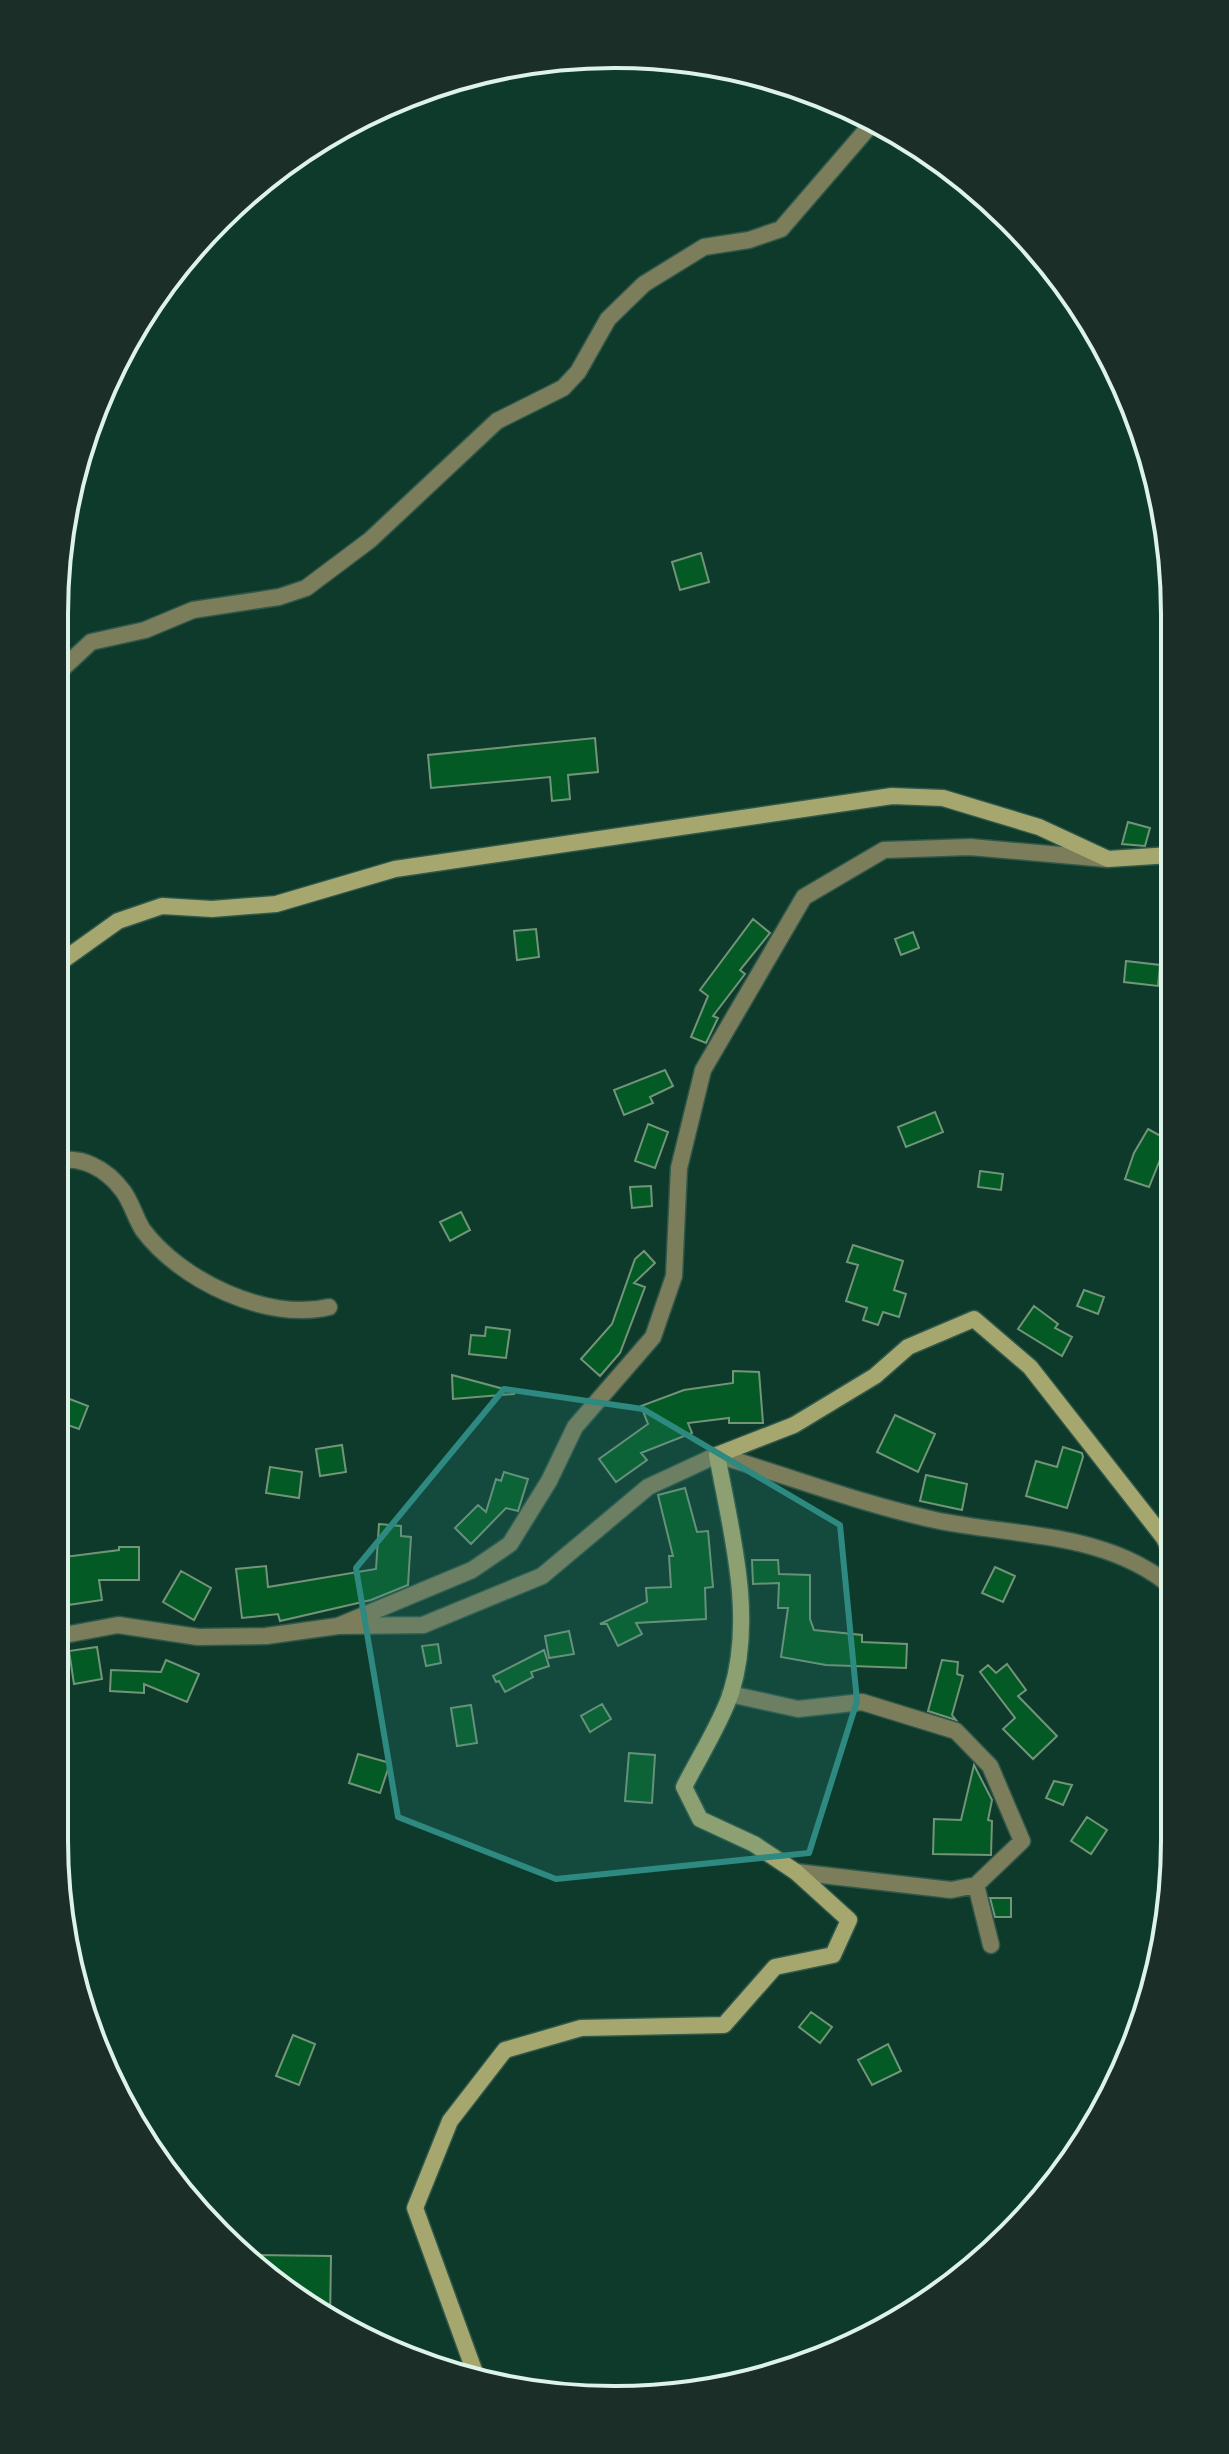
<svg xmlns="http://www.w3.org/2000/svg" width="1229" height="2454" font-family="Bitter,serif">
  <rect width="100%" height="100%" fill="#0e3a2c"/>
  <path fill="#035a25" stroke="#749479" stroke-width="2" d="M701,553L709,582L680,590L672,562Z
    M595,738L598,772L568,775L570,799L552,801L550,777L431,788L428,755Z
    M1128,822L1150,828L1145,846L1122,844Z
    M753,919L770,933L740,970L745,974L713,1016L718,1018L706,1043L691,1037L708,996L700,990Z
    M536,929L539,957L517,960L514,931Z
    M913,932L919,948L901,955L895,939Z
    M1126,961L1160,965L1158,986L1124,982Z
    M665,1070L673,1086L650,1097L653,1103L624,1115L614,1090Z
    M935,1112L943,1132L906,1147L898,1127Z
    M648,1124L668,1132L655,1168L635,1161Z
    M1148,1129L1168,1140L1149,1187L1125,1179L1134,1153Z
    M980,1171L1003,1174L1001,1190L978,1187Z
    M651,1186L652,1206L632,1208L630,1187Z
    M461,1212L470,1230L450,1241L440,1222Z
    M853,1245L903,1261L894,1290L906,1294L899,1317L883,1312L878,1325L863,1320L867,1308L846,1301L858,1265L847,1262Z
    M644,1251L655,1263L634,1283L645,1287L620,1353L600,1376L581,1359L612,1324L635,1259Z
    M1084,1290L1104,1297L1098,1314L1077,1306Z
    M1034,1306L1058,1324L1055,1328L1072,1337L1062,1356L1018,1329Z
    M486,1327L510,1330L506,1358L469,1354L471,1335L485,1336Z
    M733,1371L759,1372L763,1423H729V1418L688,1423L692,1433L641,1453L647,1460L616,1482L599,1459L648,1424L641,1406L684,1390L733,1383Z
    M452,1375L515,1392L514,1394L453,1399Z
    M67,1398L88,1406L79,1429L59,1422Z
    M895,1415L935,1434L918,1472L877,1452Z
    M342,1445L346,1472L320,1476L316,1449Z
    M1063,1447L1082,1453L1083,1457L1067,1508L1026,1496L1036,1461L1057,1467Z
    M270,1467L302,1472L299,1498L266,1493Z
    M504,1472L528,1479L518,1511L506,1508L471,1544L455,1528L478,1505L486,1512L496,1479L501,1481Z
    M926,1475L967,1484L962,1510L920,1501Z
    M685,1488L697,1532L708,1531L713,1587L705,1588L706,1619L636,1623L642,1634L618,1646L607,1624H600L647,1602L646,1588L671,1587L669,1556H673L658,1495Z
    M379,1524L401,1526V1536L411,1537L408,1585L371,1600L280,1621L278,1614L242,1618L236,1569L266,1566L268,1587L376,1569Z
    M119,1547H139V1580H99L102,1600L68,1605L64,1557L119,1550Z
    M752,1560H778L779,1574L810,1575V1619L814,1630L862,1635V1642L907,1644L906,1668L826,1665L781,1657L788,1608H778L779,1583L753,1584Z
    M995,1567L1015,1576L1003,1602L982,1593Z
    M181,1571L211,1588L194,1620L163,1602Z
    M569,1631L574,1654L549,1658L545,1636Z
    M438,1644L441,1663L426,1666L422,1646Z
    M97,1647L102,1679L74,1684L69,1651Z
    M544,1650L549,1666L531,1672L533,1677L505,1692L499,1681L496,1682L493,1676Z
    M166,1660L199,1674L187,1702L144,1684V1693L110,1691L111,1670L161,1672Z
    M942,1660L958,1662L957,1674L963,1676L952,1715L956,1720L928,1711Z
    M1007,1664L1026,1690L1018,1696L1057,1736L1033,1759L1003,1729L1015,1718L980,1672L988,1665L996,1673Z
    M602,1704L611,1719L590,1732L581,1716Z
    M471,1705L477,1743L457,1746L451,1708Z
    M629,1753L655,1755L652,1803L625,1801Z
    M358,1754L390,1763L380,1793L349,1783Z
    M974,1765L992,1800L988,1820L992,1821L991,1855L933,1854L934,1819L961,1820Z
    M1054,1781L1072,1785L1063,1805L1046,1798Z
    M1087,1817L1107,1830L1091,1854L1071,1841Z
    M990,1898H1011V1917H995Z
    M811,2012L832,2027L820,2043L799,2027Z
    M293,2035L315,2044L299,2085L276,2076Z
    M888,2044L901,2071L872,2085L858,2060Z
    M249,2255L331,2256L330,2320L303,2306Z"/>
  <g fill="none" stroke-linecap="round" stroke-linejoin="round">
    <g stroke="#2f584a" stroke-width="19">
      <path id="street" d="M55,682L61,670L91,642L145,630L193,610L279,597L306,588L370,540L497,421L563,388L578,372L608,319L644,284L704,247L749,240L781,229L875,120
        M55,1162C80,1154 107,1169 123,1191C132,1203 135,1218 143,1230C180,1280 267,1322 329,1307
        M338,1626L472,1570L510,1544L549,1481L575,1427L653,1337L674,1276L679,1168L703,1070L804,897L884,850L970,847L1107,859
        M54,1637L118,1625L198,1637L266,1636L338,1626L423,1625L542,1576L648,1487L717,1455C789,1476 861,1504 935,1520C1015,1537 1107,1531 1173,1588
        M730,1694L798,1709L862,1702L956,1731L990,1766L1022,1841L976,1885L991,1945
        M796,1872L951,1890L976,1885"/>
    </g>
    <g stroke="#2f584a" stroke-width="19">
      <path id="secondary" d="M55,966L118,921L162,906L212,909L276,904L395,869L892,796L943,798L1039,827L1108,859L1171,855
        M478,2381L415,2208L450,2121L505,2050L581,2028L724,2025L775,1967L833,1955L849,1920L796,1872L754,1844L700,1819L684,1787C699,1757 720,1725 731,1693C755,1616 731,1532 717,1455L794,1425L875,1376L908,1347L974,1319L1030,1367L1164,1538L1173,1557"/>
    </g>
    <use href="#street" stroke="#7c7d5a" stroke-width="16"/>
    <use href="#secondary" stroke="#a6a76e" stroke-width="16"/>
  </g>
  <path fill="#2e8981" fill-opacity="0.2" stroke="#2e8981" stroke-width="6" stroke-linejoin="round" d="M504,1389L643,1409L840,1525L857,1701L809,1853L556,1879L398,1817L356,1568Z"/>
  <path d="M0 0H1229V2454H0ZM614 68H615A546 546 0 0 1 1161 614V1840A546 546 0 0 1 615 2386H614A546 546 0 0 1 68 1840V614A546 546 0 0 1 614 68Z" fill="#1c2e28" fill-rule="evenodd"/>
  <path fill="none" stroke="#ddf3ea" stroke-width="4" d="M614 68H615A546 546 0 0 1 1161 614V1840A546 546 0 0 1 615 2386H614A546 546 0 0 1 68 1840V614A546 546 0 0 1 614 68Z"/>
</svg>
